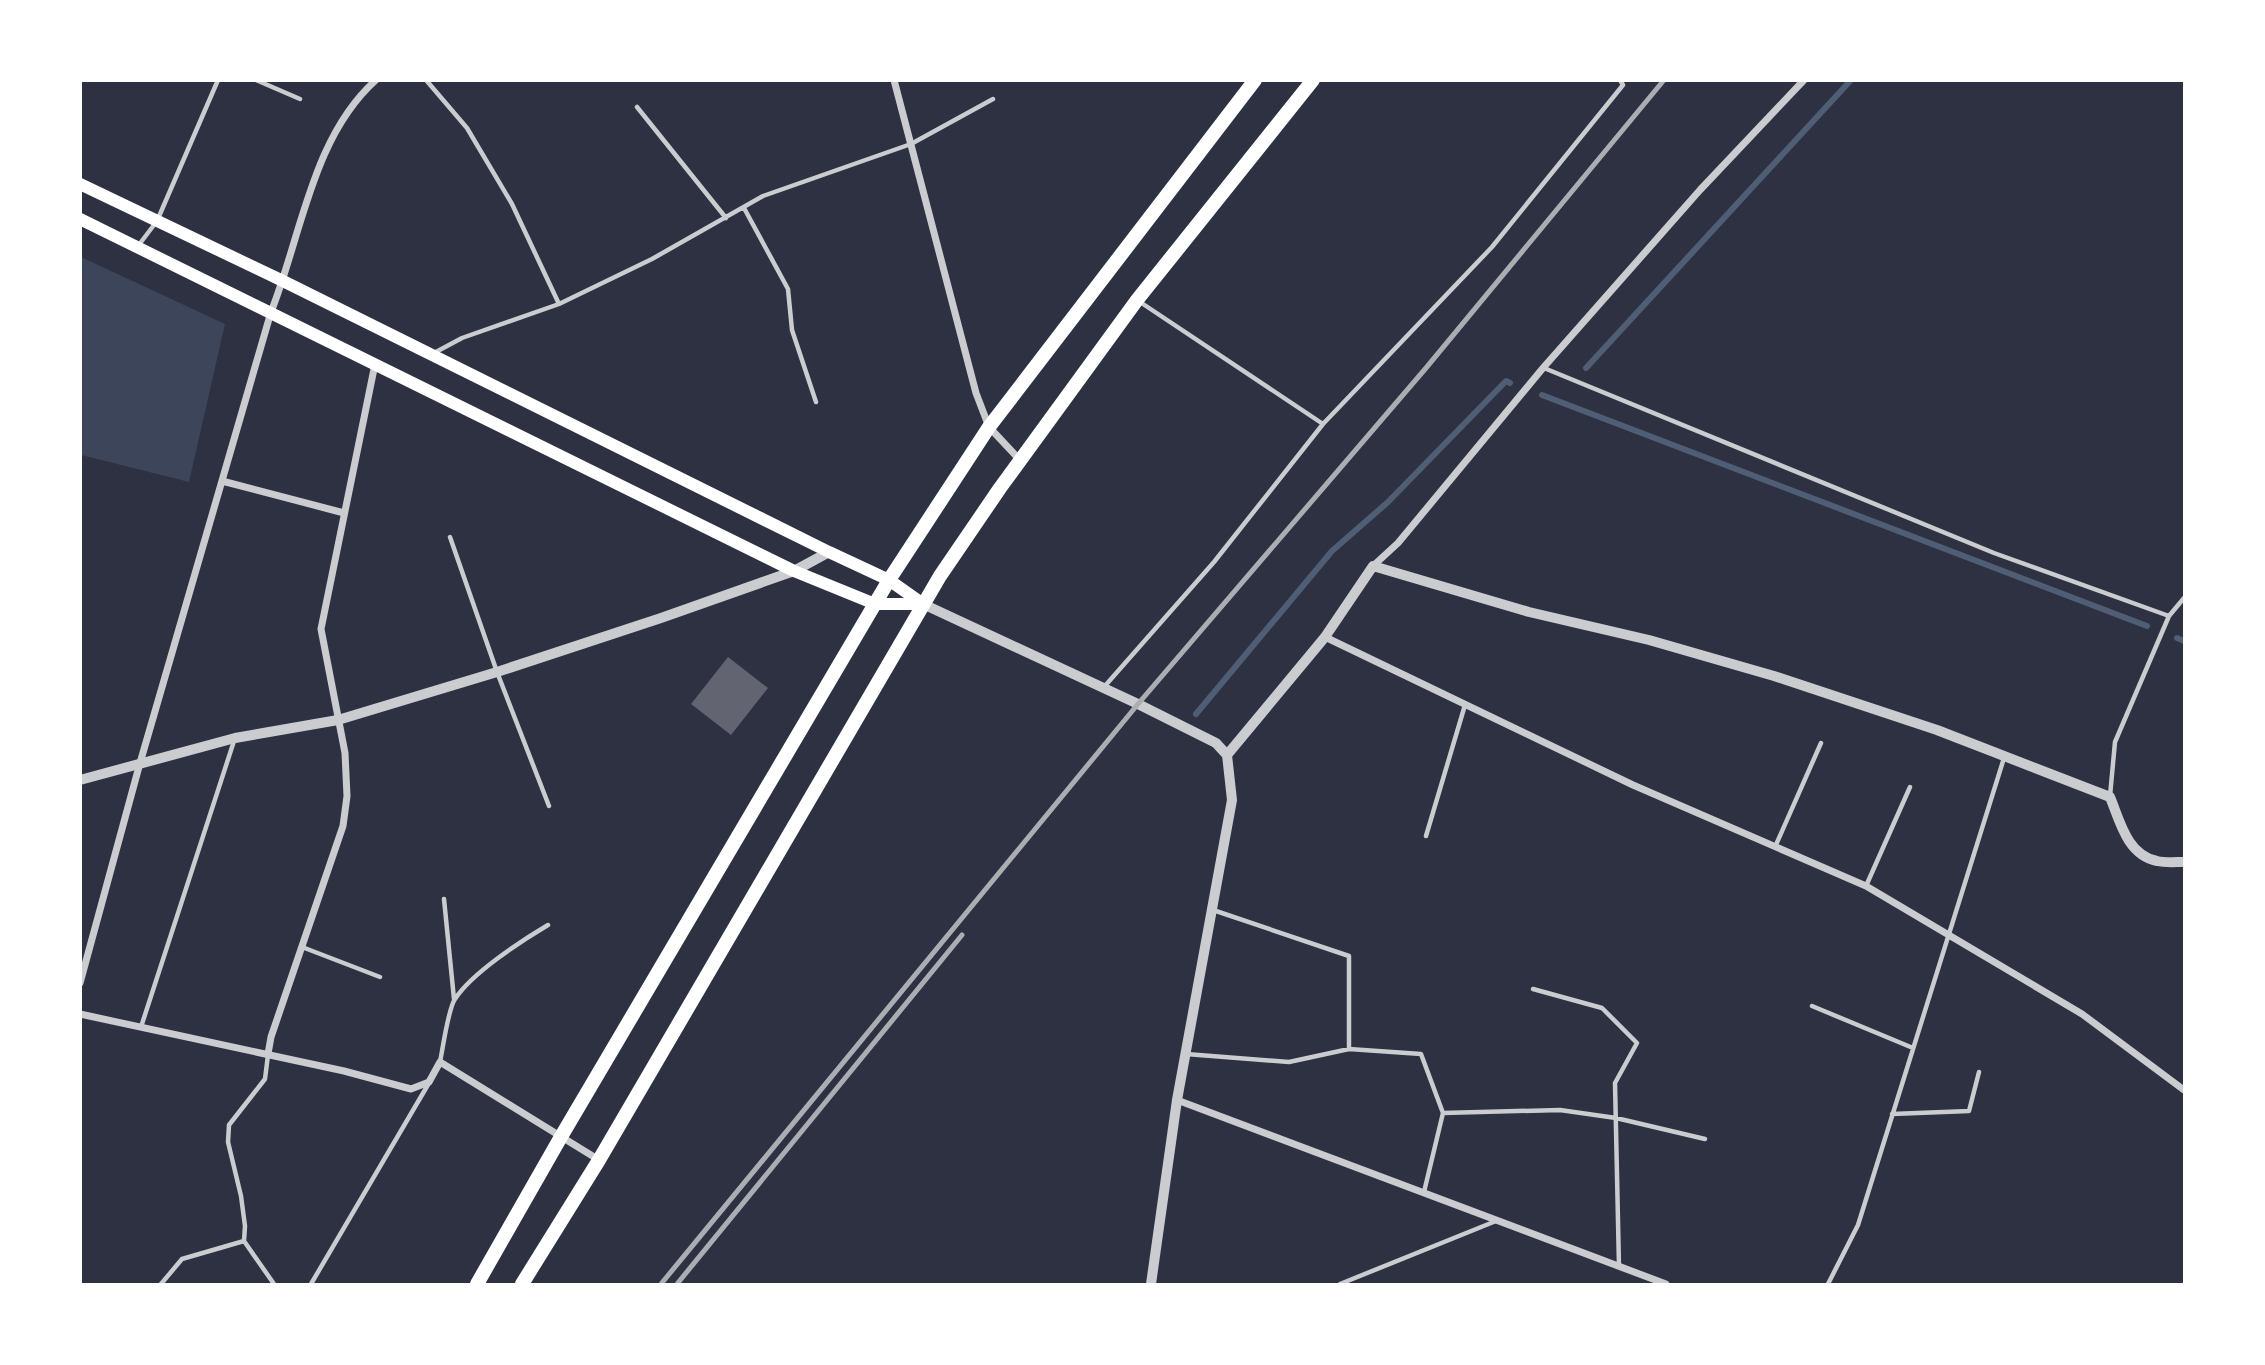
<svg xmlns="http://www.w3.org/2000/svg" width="2265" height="1365" font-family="'Alegreya Sans',sans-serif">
  <rect width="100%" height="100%" fill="#2d3142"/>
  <path fill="#3c4559" d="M81,257L225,324L189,482L81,455Z"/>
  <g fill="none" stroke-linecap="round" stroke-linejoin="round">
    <path stroke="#4f5d75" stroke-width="6" d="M1586,368L1851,80
      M1542,395L2147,626
      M2177,638L2184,641
      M1196,714L1332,551L1388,502L1506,381L1510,383"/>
  </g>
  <path fill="#626471" d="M728,657L768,688L731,735L691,704Z"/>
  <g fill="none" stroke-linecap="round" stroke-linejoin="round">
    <path stroke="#caccd0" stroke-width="4.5" d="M256,80L300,99
      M426,80L467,128L512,204L559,304
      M637,107L726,218
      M744,208L788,289L792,330L816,402
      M138,246L157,221L218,80
      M1140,302L1323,424
      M434,353L462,338L559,304L652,259L763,196L911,144L993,99
      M1544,368L1994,553L2169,616
      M450,537L497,672L549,806
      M1104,687L1214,562L1323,424L1492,247L1623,85L1620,80
      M2110,796L2115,742L2169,616L2184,598
      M1426,836L1465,705
      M1775,847L1821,743
      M1866,886L1910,787
      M444,899L454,999
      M1213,910L1349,956V1049
      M302,947L380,977
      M1533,989L1602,1008L1637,1043L1615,1083L1619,1267
      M1812,1006L1913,1048
      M141,1027L234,741
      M1186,1054L1289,1062L1349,1049L1421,1054L1443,1113
      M440,1062C443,1048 448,1009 455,999C472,973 521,941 548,925
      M1892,1114L1969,1111L1979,1072
      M1424,1192L1443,1113L1560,1110L1616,1118L1705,1139
      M244,1241L274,1284
      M161,1284L182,1259L244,1241L245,1226L241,1196L228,1142L229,1125L265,1079L268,1055
      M311,1284L429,1083
      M1340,1284L1496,1221
      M1828,1284L1858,1225L2004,758"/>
    <path stroke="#caccd0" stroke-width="7" d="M894,80L976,393L989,427L1020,460
      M222,481L344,513
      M1373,566L1398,543L1543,368L1700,190L1804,80
      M1325,637L1633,785L1866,886L2082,1014L2184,1090
      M80,983L140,763L271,312C301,237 312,137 376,80
      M80,1014L344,1071L411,1089L429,1082L440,1062L599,1160
      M268,1054L271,1037L343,826L347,796L345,753L321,629L375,364
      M1177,1100L1666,1284"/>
    <path stroke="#caccd0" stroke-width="10" d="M923,604L1138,704L1216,743L1227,755L1232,800L1177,1100L1151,1284
      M1227,755L1325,637L1373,566L1529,612L1649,640L1774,676L1937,730L2110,797C2120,821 2127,855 2157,861C2165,863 2176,862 2184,862
      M80,780L235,738L338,720L497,672L661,618L794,571L829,552"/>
    <path stroke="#fff" stroke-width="12" d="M80,184L283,281L829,552L889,580L923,604
      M80,219L794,571L875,604H922"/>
    <path stroke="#fff" stroke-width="14" d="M477,1284L562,1135L889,580L989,427L1255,80
      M522,1284L599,1160L940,576L1000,488L1137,300L1313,80"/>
    <path stroke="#abadb3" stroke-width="5" d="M661,1284L1138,704L1426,368L1664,80
      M677,1284L962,935"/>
  </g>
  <rect width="2265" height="1365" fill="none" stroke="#ffffff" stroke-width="164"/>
</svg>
